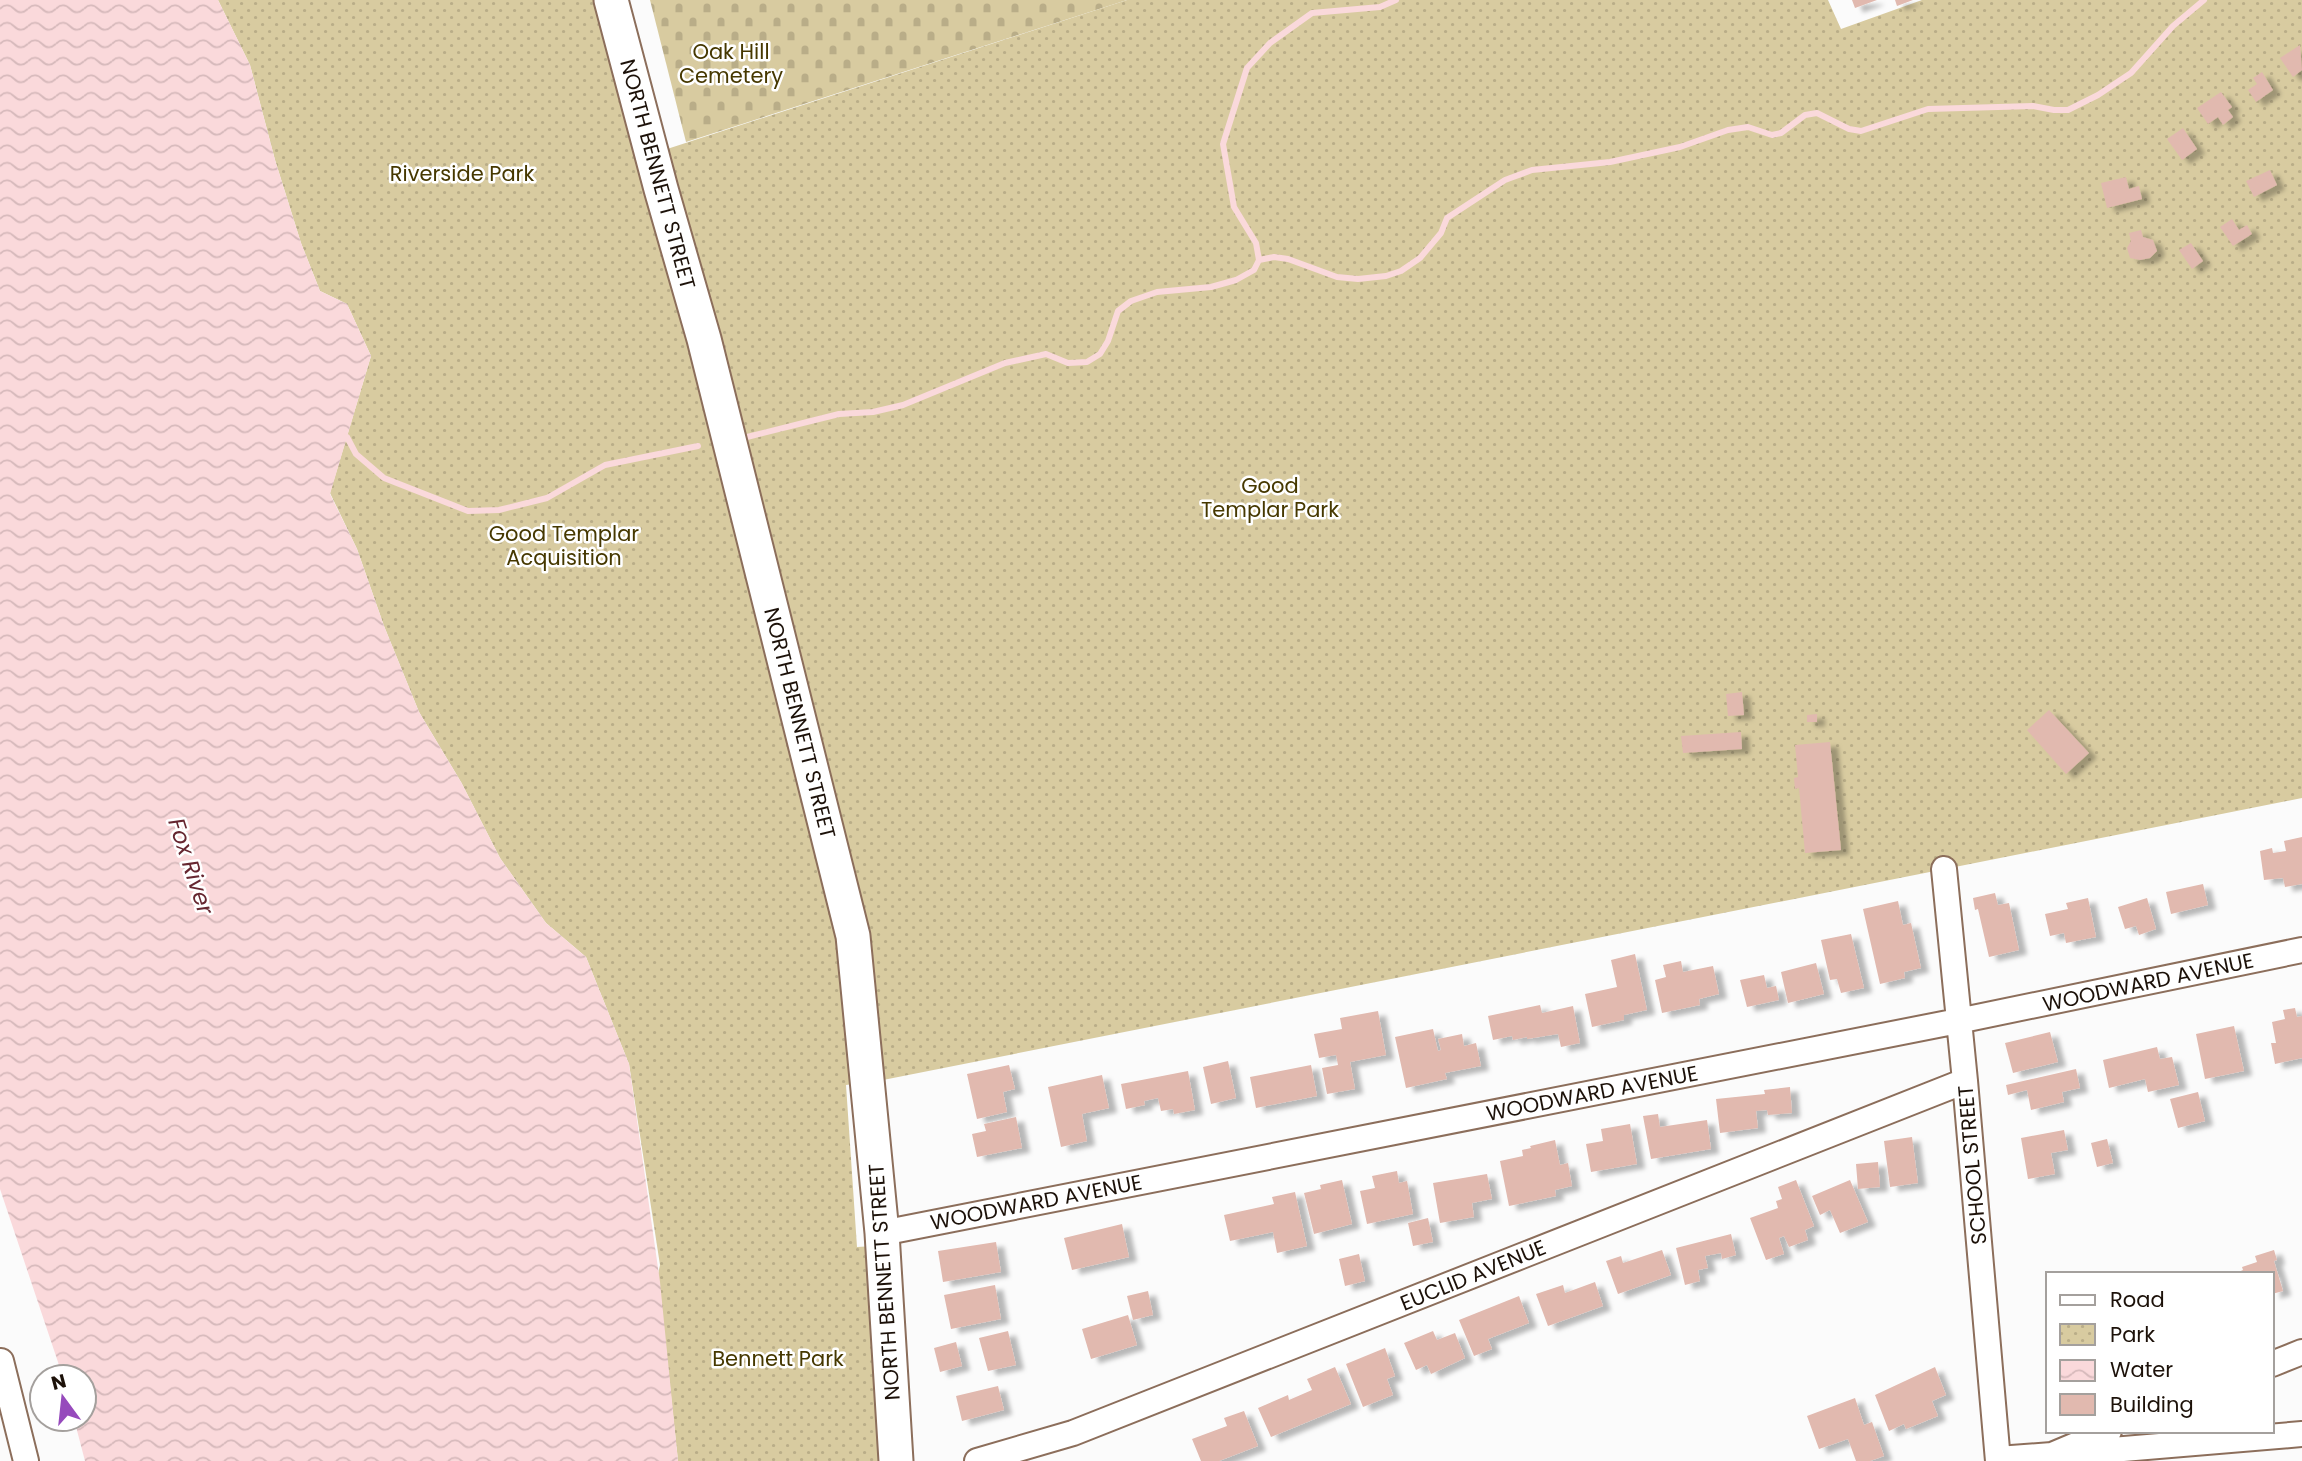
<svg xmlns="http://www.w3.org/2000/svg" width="2302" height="1461" font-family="Poppins,sans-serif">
  <defs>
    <pattern id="cemetery-stones" width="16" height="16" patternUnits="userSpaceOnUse" patternTransform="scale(1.75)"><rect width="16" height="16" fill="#d8cba0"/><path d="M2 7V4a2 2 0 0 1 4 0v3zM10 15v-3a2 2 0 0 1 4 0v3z" fill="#b9ad88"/></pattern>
    <pattern id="park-dots" width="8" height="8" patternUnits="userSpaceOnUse" patternTransform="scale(1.75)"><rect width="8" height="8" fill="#d8cba0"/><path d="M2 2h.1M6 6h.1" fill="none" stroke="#b9ad88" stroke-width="1.8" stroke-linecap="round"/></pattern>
    <pattern id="water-waves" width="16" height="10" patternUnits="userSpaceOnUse" patternTransform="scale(1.75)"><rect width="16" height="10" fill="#fad9db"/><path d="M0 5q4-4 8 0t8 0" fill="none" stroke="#d6b9bb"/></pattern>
    <filter id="shadow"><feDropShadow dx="8" dy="4.5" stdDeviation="2" flood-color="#0004"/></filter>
  </defs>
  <rect width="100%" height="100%" fill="#fbfbfb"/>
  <path fill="url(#cemetery-stones)" d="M650,0H1127L686,142Z"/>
  <path fill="url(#park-dots)" d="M218,0H605L664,150L1127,0H1828L1841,29L1922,0H2302V798L883,1080L846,1085L857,1247L874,1246L888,1461H678L658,1274L660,1265L629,1064L586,957L546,923L500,858L461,782L419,712L384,626L357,549L330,493L371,356L347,304L320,291L301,243L275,160L250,65Z"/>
  <path fill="url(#water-waves)" d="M0,0H218L250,65L275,160L301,243L320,291L347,304L371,356L330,494L357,549L384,626L419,712L461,782L500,858L546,923L586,957L629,1064L660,1282L678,1461H85L74,1419H84V1377H63L0,1189Z"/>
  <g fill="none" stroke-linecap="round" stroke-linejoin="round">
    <path stroke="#fad9db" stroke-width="6" d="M1259,260L1274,257L1288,259L1337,277L1358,279L1386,276L1401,271L1420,258L1441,233L1447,218L1505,180L1532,170L1610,162L1680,147L1728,130L1748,127L1772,135L1781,133L1805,115L1817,113L1849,129L1861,131L1928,109L2033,106L2054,110H2068L2098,95L2131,73L2173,26L2204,0
      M743,438L839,414L873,412L903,405L1005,363L1046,354L1068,363L1087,362L1100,354L1108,341L1118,311L1131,301L1157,292L1211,287L1236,280L1254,270L1259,260L1256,243L1234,207L1223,144L1247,68L1270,43L1312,13L1380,7L1396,0
      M342,439L347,437L356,454L384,478L468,511L499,510L547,498L605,465L698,446"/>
  </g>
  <path fill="#e1b9af" filter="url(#shadow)" d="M1852,0H1877L1855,8Z
    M1895,0H1913L1897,6Z
    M2300,45L2302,70L2293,77L2280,58Z
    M2262,72L2273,90L2256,102L2248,90L2257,84L2253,78Z
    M2221,92L2232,107L2228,110L2233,117L2223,125L2218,117L2208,124L2197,108Z
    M2183,128L2197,149L2182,160L2167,139Z
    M2270,170L2277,185L2254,197L2246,181Z
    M2126,177L2129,189L2139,186L2142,199L2107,208L2101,183Z
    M2232,219L2239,230L2247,225L2252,234L2233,246L2220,227Z
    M2141,230L2143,237L2153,240L2157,251L2150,258L2140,260L2130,258L2127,248L2131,241L2129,233Z
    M2191,243L2203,261L2192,269L2179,250Z
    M1742,692L1744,715L1728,716L1726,694Z
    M2049,710L2089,753L2066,774L2027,730Z
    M1817,714V722H1807V715Z
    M1741,732L1742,749L1683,753L1681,736Z
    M1830,742L1841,850L1805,853L1799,788L1795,789L1794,778L1798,777L1795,745Z
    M2302,837V884L2285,887L2283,878L2264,880L2260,851L2272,848L2273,853L2286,851L2284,841Z
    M2203,884L2208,905L2171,914L2166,892Z
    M1995,893L1998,905L2009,903L2019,950L1989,957L1978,909L1975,910L1973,898Z
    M2088,898L2096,937L2066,943L2064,933L2050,936L2045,914L2068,909L2066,903Z
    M2147,898L2156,929L2139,935L2136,926L2125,929L2118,907Z
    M1898,901L1903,925L1911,923L1921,968L1904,972L1905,978L1880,984L1863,909Z
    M1851,934L1864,988L1841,993L1837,979L1830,980L1821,940Z
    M1635,954L1647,1010L1624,1015V1020L1592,1027L1585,994L1617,987L1611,960Z
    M1681,961L1683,972L1713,966L1719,994L1699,999L1700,1005L1662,1013L1655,980L1666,977L1663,965Z
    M1816,963L1824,994L1788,1003L1781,972Z
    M1764,975L1767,988L1776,986L1779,1000L1747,1007L1740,980Z
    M1540,1005L1542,1013L1573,1006L1580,1043L1561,1047L1558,1034L1527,1039V1037L1513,1040L1512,1036L1493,1040L1488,1016Z
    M2295,1008L2297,1017L2302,1016V1058L2275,1064L2271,1043H2276L2272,1022L2285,1019L2283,1010Z
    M1378,1011L1386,1055L1350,1062L1355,1089L1327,1094L1322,1068L1338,1065L1336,1055L1319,1058L1314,1034L1342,1029L1340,1018Z
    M2234,1026L2244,1071L2205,1079L2196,1034Z
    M1433,1029L1438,1051L1441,1050L1438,1039L1462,1034L1464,1046L1476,1043L1481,1066L1445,1073L1447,1079L1406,1088L1395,1037Z
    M2050,1032L2058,1062L2013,1073L2005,1043Z
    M2157,1047L2160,1059L2172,1057L2179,1085L2148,1092L2145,1079L2109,1088L2103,1060Z
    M1228,1061L1236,1098L1211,1104L1203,1067Z
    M1009,1065L1015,1089L1003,1092L1007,1112L977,1119L967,1074Z
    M1311,1065L1317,1096L1256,1108L1250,1077Z
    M2076,1069L2080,1088L2062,1092L2064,1102L2031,1110L2027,1090L2008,1095L2006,1085Z
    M1188,1071L1195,1110L1174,1114L1173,1109L1161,1111L1158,1098L1144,1101L1145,1105L1126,1109L1121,1084Z
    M1102,1075L1109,1108L1082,1114L1087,1141L1061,1147L1048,1087Z
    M1790,1087L1792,1113L1768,1115L1767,1110L1756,1111L1758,1128L1720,1133L1716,1099L1765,1094L1764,1090Z
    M2198,1092L2205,1121L2178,1128L2170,1099Z
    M1658,1114L1660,1127L1707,1120L1711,1149L1651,1159L1643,1116Z
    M1016,1117L1022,1148L977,1157L972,1134L986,1131L984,1124Z
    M1630,1124L1637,1164L1591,1172L1586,1144L1603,1141L1601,1129Z
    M2064,1130L2068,1150L2051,1153L2055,1174L2028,1179L2021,1138Z
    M1912,1137L1918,1183L1890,1187L1884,1141Z
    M2107,1139L2113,1163L2097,1167L2091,1143Z
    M1555,1140L1560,1165L1568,1163L1572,1186L1555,1190L1556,1196L1509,1206L1500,1161L1523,1156L1522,1150L1531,1148L1530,1146Z
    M1878,1162L1880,1187L1858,1189L1856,1164Z
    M1397,1171L1399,1183L1407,1181L1413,1214L1367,1224L1360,1191L1375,1188L1372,1176Z
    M1487,1174L1492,1199L1472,1203L1474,1217L1440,1223L1433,1183Z
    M1342,1180L1352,1224L1314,1234L1304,1193L1321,1189L1320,1185Z
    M1796,1180L1814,1226L1805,1230L1808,1240L1789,1247L1784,1236L1779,1238L1784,1254L1766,1260L1750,1218L1778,1208L1776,1201L1782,1199L1778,1187Z
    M1850,1180L1868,1222L1840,1233L1830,1210L1820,1215L1812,1196Z
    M1295,1192L1307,1246L1277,1253L1273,1232L1230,1241L1224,1215L1274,1204L1272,1197Z
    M1428,1218L1433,1242L1413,1246L1408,1223Z
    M1122,1224L1129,1257L1072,1270L1064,1238Z
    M1731,1234L1736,1255L1722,1259L1721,1253L1705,1256L1708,1268L1698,1270L1700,1281L1685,1285L1676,1248Z
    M996,1242L1001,1272L943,1282L938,1251Z
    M1662,1250L1671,1275L1618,1294L1606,1261L1621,1256L1623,1263Z
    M2274,1250L2277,1260L2274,1261L2283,1291L2272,1294V1274H2234L2243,1270L2242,1267L2257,1262L2255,1256Z
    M1359,1254L1365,1281L1345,1286L1339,1259Z
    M1595,1282L1603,1306L1548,1326L1536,1294L1563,1285L1565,1293Z
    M995,1285L1001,1319L951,1329L944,1295Z
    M1148,1291L1153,1315L1133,1320L1127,1296Z
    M1519,1296L1529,1323L1488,1339L1492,1349L1474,1356L1459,1320Z
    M1128,1315L1137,1345L1091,1359L1082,1329Z
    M1008,1331L1016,1365L988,1371L979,1338Z
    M1433,1331L1437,1340L1455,1333L1465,1358L1431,1374L1427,1365L1416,1370L1404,1343Z
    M956,1342L962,1366L940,1372L934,1348Z
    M1385,1348L1395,1376L1387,1379L1393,1395L1363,1407L1346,1364Z
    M1335,1367L1351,1404L1271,1437L1258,1408L1288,1395L1289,1400L1312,1390L1307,1379Z
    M1935,1367L1946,1395L1932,1401L1938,1416L1906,1429L1904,1424L1889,1431L1875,1395Z
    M998,1386L1004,1410L962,1421L956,1396Z
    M1855,1398L1864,1425L1872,1422L1884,1456L1870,1461H1856L1848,1439L1819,1449L1807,1416Z
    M1244,1411L1258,1446L1219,1461H1201L1192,1439L1227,1426L1224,1418Z"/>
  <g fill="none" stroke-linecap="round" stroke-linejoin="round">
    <g stroke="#8c6e5b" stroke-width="28">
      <path id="minor" d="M1944,869L1965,1081L1998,1461
        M882,1233L1958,1021L2302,950
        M1,1361L26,1461
        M2272,1364L2302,1352
        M2052,1455L2302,1434
        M1998,1459L2052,1455L2109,1431
        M977,1461L1073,1433L1965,1081"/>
    </g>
    <g stroke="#8c6e5b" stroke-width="37">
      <path id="secondary" d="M611,0L661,189L704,339L853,936L882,1233L896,1461"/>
    </g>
    <use href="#minor" stroke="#fff" stroke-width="24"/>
    <use href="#secondary" stroke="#fff" stroke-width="33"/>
  </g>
  <g text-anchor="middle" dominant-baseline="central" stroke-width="5" stroke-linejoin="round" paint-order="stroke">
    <g font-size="21" fill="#463800" stroke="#fff">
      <text x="731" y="51">Oak Hill<tspan x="731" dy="24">Cemetery</tspan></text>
      <text x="462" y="173">Riverside Park</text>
      <text x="1270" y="485">Good<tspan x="1270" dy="24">Templar Park</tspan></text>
      <text x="564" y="533">Good Templar<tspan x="564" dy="24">Acquisition</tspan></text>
      <text x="778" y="1358">Bennett Park</text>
    </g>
    <g font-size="21" fill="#1c1109" stroke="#fff">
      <text transform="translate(658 174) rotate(75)">NORTH BENNETT STREET</text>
      <text transform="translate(800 723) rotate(76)">NORTH BENNETT STREET</text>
      <text transform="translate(2148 982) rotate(-12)">WOODWARD AVENUE</text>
      <text transform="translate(1592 1093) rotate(-11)">WOODWARD AVENUE</text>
      <text transform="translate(1972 1165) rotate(-95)">SCHOOL STREET</text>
      <text transform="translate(1036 1202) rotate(-11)">WOODWARD AVENUE</text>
      <text transform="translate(1473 1275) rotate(-22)">EUCLID AVENUE</text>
      <text transform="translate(884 1282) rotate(-94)">NORTH BENNETT STREET</text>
    </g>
    <g font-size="23" font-style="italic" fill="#662630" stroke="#fff">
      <text transform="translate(191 866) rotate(72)">Fox River</text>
    </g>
  </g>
  <rect x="2046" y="1272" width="228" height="161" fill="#ffffff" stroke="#a4a09d" stroke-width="2"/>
  <rect x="2060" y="1295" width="35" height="10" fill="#ffffff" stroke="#a4a09d" stroke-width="2"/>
  <text x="2110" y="1307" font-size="21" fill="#1c1109">Road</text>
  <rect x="2060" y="1324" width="35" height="21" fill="url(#park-dots)" stroke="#a4a09d" stroke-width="2"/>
  <text x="2110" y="1342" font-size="21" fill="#1c1109">Park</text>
  <rect x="2060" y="1360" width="35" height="21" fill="url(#water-waves)" stroke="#a4a09d" stroke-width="2"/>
  <text x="2110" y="1377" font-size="21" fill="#1c1109">Water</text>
  <rect x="2060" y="1394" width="35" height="21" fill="#e1b9af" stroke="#a4a09d" stroke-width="2"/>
  <text x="2110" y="1412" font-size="21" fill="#1c1109">Building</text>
  <g transform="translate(63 1398) rotate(345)"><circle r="33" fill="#ffffff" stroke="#a4a09d" stroke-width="2"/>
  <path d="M0-5L12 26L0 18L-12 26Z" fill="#964abc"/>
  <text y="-10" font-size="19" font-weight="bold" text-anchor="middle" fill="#1c1109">N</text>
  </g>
</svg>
